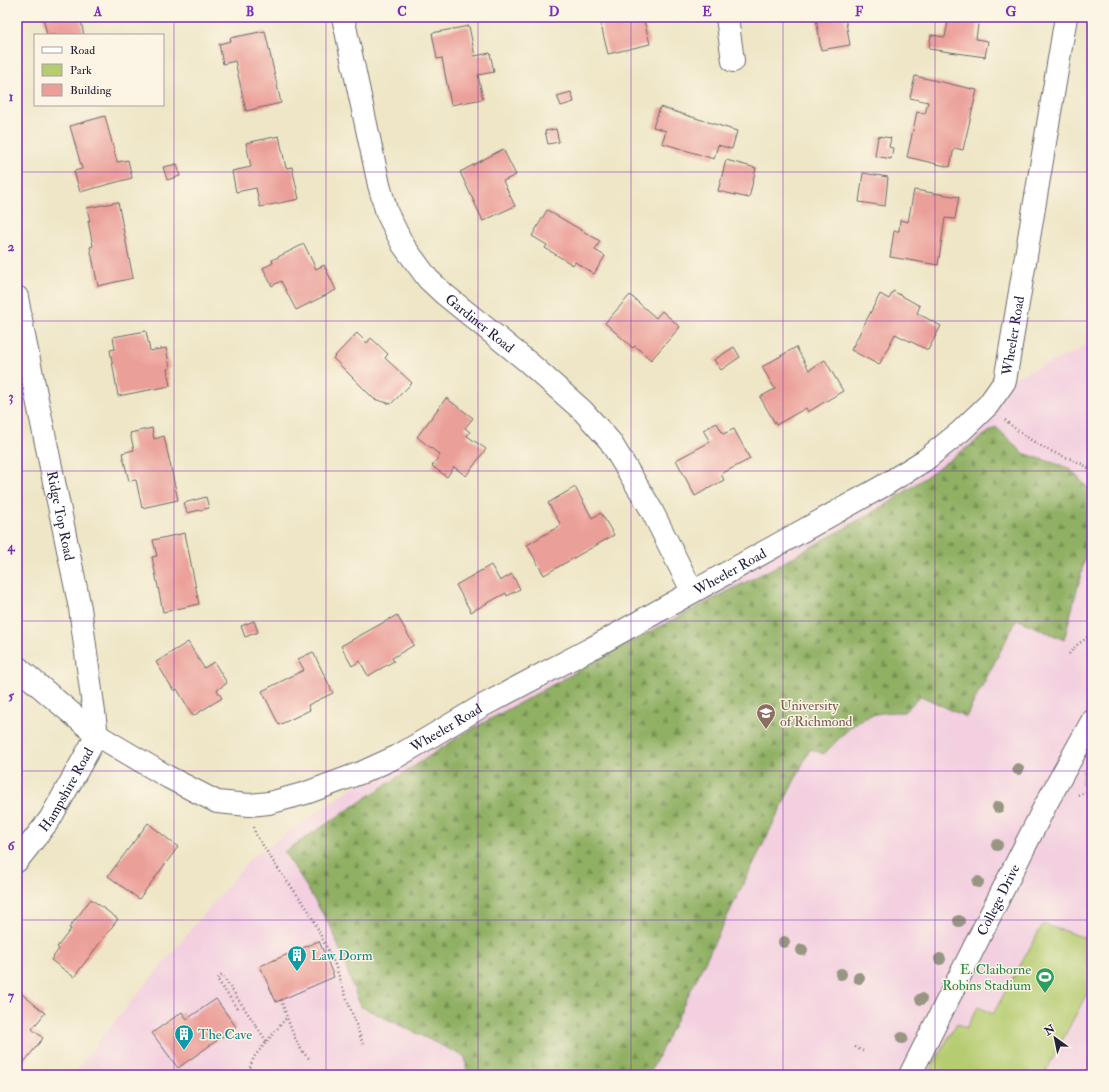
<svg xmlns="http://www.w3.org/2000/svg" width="1109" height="1092" font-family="'IM FELL Double Pica',serif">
  <defs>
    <pattern id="grass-tufts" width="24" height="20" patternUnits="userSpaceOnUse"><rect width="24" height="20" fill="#b5cc71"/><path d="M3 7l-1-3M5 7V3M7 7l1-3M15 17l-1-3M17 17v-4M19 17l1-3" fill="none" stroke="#9baf63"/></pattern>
    <pattern id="forest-firs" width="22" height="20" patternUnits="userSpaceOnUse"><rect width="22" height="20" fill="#90b063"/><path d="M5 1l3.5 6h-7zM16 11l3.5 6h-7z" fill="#758f53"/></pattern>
  </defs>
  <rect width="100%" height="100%" fill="#fcf5e5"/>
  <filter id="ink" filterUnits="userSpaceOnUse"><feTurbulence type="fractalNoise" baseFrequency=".025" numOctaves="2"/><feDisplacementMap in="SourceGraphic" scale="8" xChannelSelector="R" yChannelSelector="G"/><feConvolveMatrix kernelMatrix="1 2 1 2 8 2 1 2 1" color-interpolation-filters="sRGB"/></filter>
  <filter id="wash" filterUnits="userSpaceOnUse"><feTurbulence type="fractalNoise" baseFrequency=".012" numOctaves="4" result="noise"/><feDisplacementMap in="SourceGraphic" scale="16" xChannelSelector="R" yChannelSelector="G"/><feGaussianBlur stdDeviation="0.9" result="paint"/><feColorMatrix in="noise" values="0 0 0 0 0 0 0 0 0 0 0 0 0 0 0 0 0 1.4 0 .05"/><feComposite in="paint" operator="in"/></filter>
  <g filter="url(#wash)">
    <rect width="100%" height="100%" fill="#eee6c6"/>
    <path fill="#f3cfe0" d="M1092,337V1075H73L106,1032L250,859L399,755L883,486L1005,381L1079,350Z"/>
    <path fill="url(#grass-tufts)" stroke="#6c7756" d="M1092,757V781L1082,785L1083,770Z"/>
    <path fill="url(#forest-firs)" stroke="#59694f" d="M996,427L1023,453L1069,468L1092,492V532L1064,640L1017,619L966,717L921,696L904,712C892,712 878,712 866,717C852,723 835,743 824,754L810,749L649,1075H467L465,1057L360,1006L333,931L300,876L284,852L463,734L649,632L779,565L889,503Z"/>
    <path fill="#b5cc71" stroke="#6c7756" d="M1043,924L1092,940V984L1044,1075H927L957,1023L966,1028L978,1007L993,1014Z"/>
    <g id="blocks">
      <path fill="#eb9f99" d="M43,17H80L84,35H47Z
        M611,17H643L650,44L608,54L600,21L611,18Z
        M816,17H845L850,45L821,50Z
        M949,17H979L976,39L988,41L985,57L929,49L931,35L945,37Z
        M469,26L475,56L490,53L494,72L478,75L483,99L451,105L442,58L437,59L432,33Z
        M265,31L281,103L246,111L235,61L223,64L219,44L231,41L230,38Z
        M915,76L977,90L963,150L954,148L950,167L907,157L917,112L925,114L928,102L910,98Z
        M571,92L574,102L561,106L557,96Z
        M660,107L737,131L732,149L718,145L714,159L662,143L666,131L653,127Z
        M105,116L117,162L128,160L132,178L80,192L74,171L82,169L70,126Z
        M556,129L559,142L548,144L545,131Z
        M279,136L286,168L292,167L299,199L260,207L256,188L236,192L232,171L251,167L246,143Z
        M878,136L891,138L889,147L893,148L891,159L875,156Z
        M503,149L516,175L503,181L515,206L483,221L460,172Z
        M726,160L756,168L749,198L718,191Z
        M177,164L180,176L167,180L163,167Z
        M863,173L888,177L885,206L859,202Z
        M914,190L959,197L955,219L945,218L938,265L890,257L894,231H899L900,220L908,222Z
        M118,202L133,278L98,286L90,247L93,246L88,221H90L87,208Z
        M547,210L600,241L595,250L605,256L594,274L575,262L573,265L545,248L547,245L532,236Z
        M304,244L316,269L324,265L336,290L296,310L281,281L272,286L263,268L273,263L272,260Z
        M893,291L920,306L917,313L941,326L928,350L895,334L879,365L851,350L880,294L889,299Z
        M630,295L656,318L662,311L680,327L651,360L635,346L633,348L605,323Z
        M146,331L150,351L166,348L170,368L167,369L170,386L118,396L110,350L115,349L113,337Z
        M357,333L367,343L371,338L388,354L385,358L412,383L391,404L374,399L333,358Z
        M734,347L740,357L721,370L714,360Z
        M796,347L809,370L825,360L843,391L808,412L806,408L776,425L760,397L775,389L762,367Z
        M446,398L473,418L465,428L470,432L467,436L486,449L466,476L454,467L447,477L432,466L440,455L417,437Z
        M717,423L723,434L734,429L750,459L721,474L724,480L695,496L676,460L710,442L703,430Z
        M152,428L154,439L164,436L178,500L142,508L136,480L129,481L122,453L134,450L130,433Z
        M575,487L592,518L601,513L614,535L544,575L527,545L561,525L548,503Z
        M206,497L209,508L187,513L184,503Z
        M185,533L199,604L163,612L152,557L157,556L153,540Z
        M491,565L500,581L512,574L520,589L507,596L506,593L471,612L456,585Z
        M397,615L414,645L392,658L394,661L368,676L360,661L352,666L341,646Z
        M254,621L258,632L245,637L241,626Z
        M188,642L204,668L214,662L227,683L217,690L222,698L193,716L177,689L174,691L156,662Z
        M313,652L333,693L308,705L310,710L279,725L262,691L304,670L298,659Z
        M148,823L178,847L139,899L108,876Z
        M91,899L118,919L74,977L51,960L59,949L57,947L71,929L69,928Z
        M319,941L334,977L276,1002L260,966Z
        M17,990L45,1013L32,1029L43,1038L21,1066L17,1062Z
        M216,999L236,1027L178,1068L152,1033L182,1012L187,1019Z"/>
    </g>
  </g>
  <g filter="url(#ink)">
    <use href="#blocks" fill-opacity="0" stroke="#69676c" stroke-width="1"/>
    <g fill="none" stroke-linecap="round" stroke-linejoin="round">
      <g stroke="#69676c" stroke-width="24">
        <g id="minor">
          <path id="s1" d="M343,17L379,185L387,213L403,245L428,279L444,294L528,362L583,411L610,441L651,509L692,591"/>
          <path d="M727,17L733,61"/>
          <path id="s2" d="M17,297L24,336L80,608L97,735"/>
          <path id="s3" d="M17,667L97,735L168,777L217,802L249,805L269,803L306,793L363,772L398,756L482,706L592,648L883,486L925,460L961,431L988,405L1005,381L1066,17"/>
          <path id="s4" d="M17,861L50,819L97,735"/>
          <path id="s5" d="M910,1075L1045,806L1092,721"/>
        </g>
      </g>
      <path stroke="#69676c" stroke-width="2.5" stroke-dasharray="1 3" stroke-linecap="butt" d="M1005,420C1020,433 1035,444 1053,452C1066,458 1081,461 1092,471
        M1069,654L1077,645L1092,634
        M1078,795L1092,790
        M254,827L255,833L276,866L309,911L335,965L364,1047
        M281,1000C287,1016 296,1050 310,1059
        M237,1008L217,979L222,975L267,1042
        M855,1047L863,1051
        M247,1075L254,1057L287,1017"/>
      <use href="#minor" stroke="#fff" stroke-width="22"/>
    </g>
    <g fill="#969682">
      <circle cx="1018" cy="769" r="6"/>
      <circle cx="998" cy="807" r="6"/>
      <circle cx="997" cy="845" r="6"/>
      <circle cx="978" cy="882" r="6"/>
      <circle cx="959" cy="921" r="6"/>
      <circle cx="784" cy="942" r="6"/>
      <circle cx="802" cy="950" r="6"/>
      <circle cx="940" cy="959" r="6"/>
      <circle cx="841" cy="974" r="6"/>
      <circle cx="859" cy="978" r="6"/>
      <circle cx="921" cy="999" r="6"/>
      <circle cx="902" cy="1038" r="6"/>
    </g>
  </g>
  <path fill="none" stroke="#7b2cbf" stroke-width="1" stroke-opacity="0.55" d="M174,17V1075M326,17V1075M478,17V1075M631,17V1075M783,17V1075M935,17V1075M17,172H1092M17,321H1092M17,471H1092M17,621H1092M17,771H1092M17,920H1092"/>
  <defs>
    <g id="university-pin" transform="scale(1)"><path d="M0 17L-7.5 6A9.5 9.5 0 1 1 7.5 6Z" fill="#8d6e63" stroke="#fcf5e5"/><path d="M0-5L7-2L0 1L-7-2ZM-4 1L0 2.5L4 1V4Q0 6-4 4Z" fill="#fff"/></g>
    <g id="building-pin" transform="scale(1)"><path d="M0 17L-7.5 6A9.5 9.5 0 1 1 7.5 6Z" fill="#0f9aa8" stroke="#fcf5e5"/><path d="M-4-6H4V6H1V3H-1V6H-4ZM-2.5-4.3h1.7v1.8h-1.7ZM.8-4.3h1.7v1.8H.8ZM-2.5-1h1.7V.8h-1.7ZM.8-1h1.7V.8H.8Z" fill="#fff"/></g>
    <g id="stadium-pin" transform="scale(1)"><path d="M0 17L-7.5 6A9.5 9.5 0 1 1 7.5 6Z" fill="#2e9e5b" stroke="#fcf5e5"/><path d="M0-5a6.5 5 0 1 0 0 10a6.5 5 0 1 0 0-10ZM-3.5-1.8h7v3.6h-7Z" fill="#fff"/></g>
  </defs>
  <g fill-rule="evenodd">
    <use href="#university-pin" x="766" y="713"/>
    <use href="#building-pin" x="297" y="955"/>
    <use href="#stadium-pin" x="1045" y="977"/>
    <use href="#building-pin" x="184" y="1034"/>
  </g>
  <g text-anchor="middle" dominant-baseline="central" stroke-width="3" stroke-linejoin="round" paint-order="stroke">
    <g font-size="14" fill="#22223b" stroke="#fcf5e5">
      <text stroke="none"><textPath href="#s1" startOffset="347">Gardiner Road</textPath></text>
      <text stroke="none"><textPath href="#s3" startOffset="1196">Wheeler Road</textPath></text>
      <text stroke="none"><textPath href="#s2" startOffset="223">Ridge Top Road</textPath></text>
      <text stroke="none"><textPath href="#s3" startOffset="812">Wheeler Road</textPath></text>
      <text stroke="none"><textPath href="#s3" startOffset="488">Wheeler Road</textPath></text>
      <text stroke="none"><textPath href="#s4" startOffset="87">Hampshire Road</textPath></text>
      <text stroke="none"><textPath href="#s5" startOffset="196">College Drive</textPath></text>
    </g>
    <g font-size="14" fill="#785e54" stroke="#fcf5e5" text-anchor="start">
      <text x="780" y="705">University<tspan x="780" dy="16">of Richmond</tspan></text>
    </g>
    <g font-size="14" fill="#0d838f" stroke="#fcf5e5" text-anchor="start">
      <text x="311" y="955">Law Dorm</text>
      <text x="198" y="1034">The Cave</text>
    </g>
    <g font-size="14" fill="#27864d" stroke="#fcf5e5" text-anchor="end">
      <text x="1031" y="969">E. Claiborne<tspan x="1031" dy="16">Robins Stadium</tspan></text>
    </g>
  </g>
  <rect width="1109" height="1092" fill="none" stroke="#fcf5e5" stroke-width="44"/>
  <rect x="34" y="34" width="130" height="72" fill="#fcf5e5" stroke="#a5a1a1"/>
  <rect x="42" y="47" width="20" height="6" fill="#ffffff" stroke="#a5a1a1"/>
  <text x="70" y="54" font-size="12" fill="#22223b">Road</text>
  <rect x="42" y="64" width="20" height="12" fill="#b5cc71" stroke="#a5a1a1"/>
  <text x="70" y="74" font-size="12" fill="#22223b">Park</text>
  <rect x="42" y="84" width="20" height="12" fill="#eb9f99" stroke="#a5a1a1"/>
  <text x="70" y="94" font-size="12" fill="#22223b">Building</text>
  <g transform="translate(1055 1038) rotate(327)" stroke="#fcf5e5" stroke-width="3" paint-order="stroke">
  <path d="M0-3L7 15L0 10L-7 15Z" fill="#22223b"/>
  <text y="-6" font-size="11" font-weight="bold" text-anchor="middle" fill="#22223b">N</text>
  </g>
  <rect x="22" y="22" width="1065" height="1048" fill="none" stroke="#7b2cbf" stroke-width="1.5"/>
  <g font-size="13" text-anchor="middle" font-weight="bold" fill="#7b2cbf">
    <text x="98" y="16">A</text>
    <text x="250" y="16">B</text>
    <text x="402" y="16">C</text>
    <text x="554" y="16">D</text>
    <text x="707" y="16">E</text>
    <text x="859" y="16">F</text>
    <text x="1011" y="16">G</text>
    <text x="11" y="101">1</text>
    <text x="11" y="251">2</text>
    <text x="11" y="401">3</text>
    <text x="11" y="551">4</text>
    <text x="11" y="700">5</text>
    <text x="11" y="850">6</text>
    <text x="11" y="1000">7</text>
  </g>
</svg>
